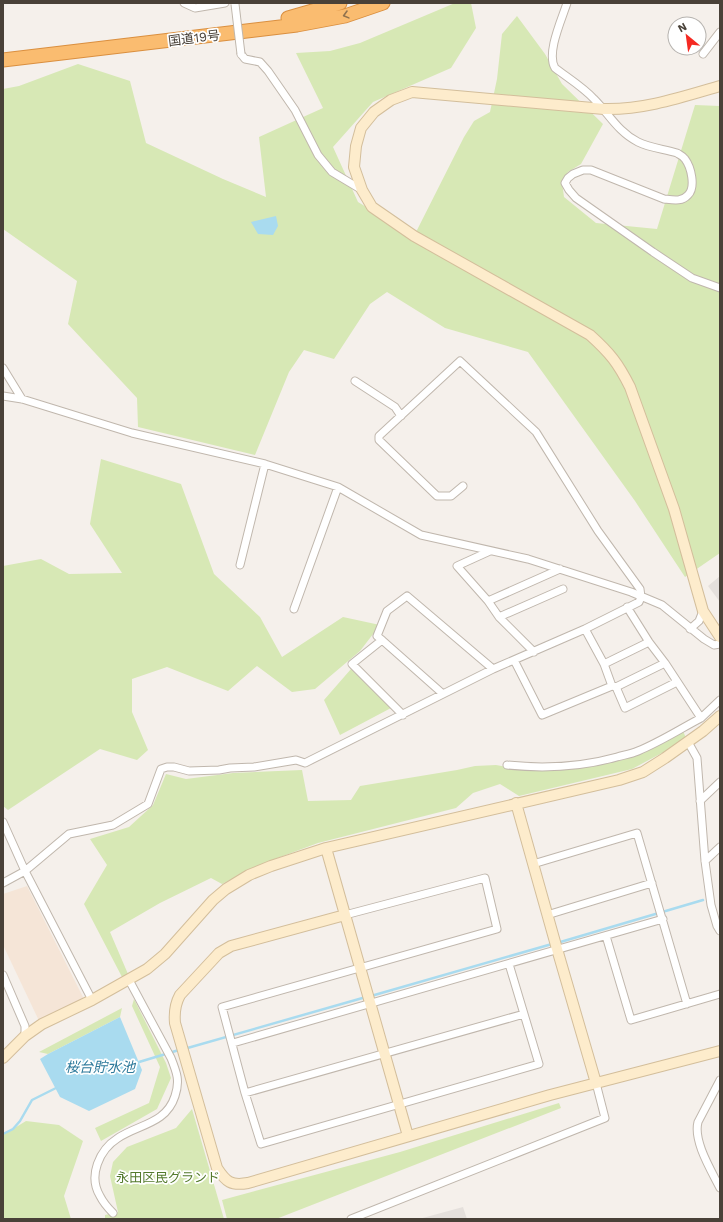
<svg xmlns="http://www.w3.org/2000/svg" width="723" height="1222" font-family="'Work Sans','Noto Sans JP',sans-serif">
  <rect width="100%" height="100%" fill="#f5f0eb"/>
  <path fill="#f5e5d7" d="M27,886L85,1001L41,1025L3,945V894Z"/>
  <path fill="#e5e0dc" d="M720,576V602L708,586Z
    M463,1207L467,1219H419Z"/>
  <path fill="#d7e8b5" d="M455,3H471L476,28L451,68L373,102L333,147L358,202L414,236L464,137L474,121L490,112L497,79L502,34L517,16L545,54L562,84L603,124L581,164L568,172L562,182L564,197L596,223L657,229L695,105L720,106V553L685,577L635,501L528,352L445,328L387,292L370,304L334,359L304,350L289,372L255,455L138,427L137,398L68,324L77,281L3,229V89L19,86L78,64L130,81L146,143L223,179L266,197L259,137L323,108L296,53L330,51L360,43Z
    M101,459L181,484L214,574L260,617L282,657L343,617L380,625L360,651L315,689L292,692L257,666L228,691L167,667L132,679V712L148,750L137,760L100,749L8,810L3,806V566L41,559L69,574L122,573L90,524Z
    M351,669L391,708L340,735L324,700Z
    M683,731L686,738L675,746L632,769L519,796L500,784L473,793L456,808L318,843L264,863L222,884L211,878L160,903L110,932L128,974L122,977L84,904L107,865L90,839L129,827L153,805L166,774L186,779L233,773L302,770L308,801L351,800L360,786L457,770L475,766L496,765L530,771L574,769L622,760L658,745Z
    M134,999L166,1063L171,1078L157,1109L101,1141L95,1128L149,1103L160,1067L132,1006Z
    M122,1008L120,1017L48,1054L39,1052Z
    M559,1103L561,1108L276,1219H227L222,1200L400,1152Z
    M192,1109L224,1219H105V1215L118,1212L110,1176L113,1162L127,1147L176,1128Z
    M26,1121L59,1125L83,1141L64,1196L71,1219H3V1135Z"/>
  <path fill="#a9dbef" d="M276,216L278,226L273,235L258,234L251,222Z
    M120,1017L142,1070L135,1089L89,1111L60,1097L40,1059L48,1054Z"/>
  <g fill="none" stroke-linecap="round" stroke-linejoin="round">
    <path stroke="#a9dbef" stroke-width="2.5" d="M557,943L703,900
      M371,996L552,944
      M184,1049L366,997
      M139,1062L179,1050
      M3,1134L13,1129L20,1121L32,1100L56,1088"/>
    <g stroke="#c0b7ad" stroke-width="9">
      <path id="street" d="M184,3L195,8L225,3
        M567,3C562,19 546,53 555,68C568,78 583,87 594,99C609,114 618,132 638,142C650,148 664,149 677,153C680,155 683,156 685,159C691,167 696,187 688,195C682,202 673,200 664,199L591,170H583L573,174L568,178L565,183L569,190L576,198L653,252L692,278L720,288
        M241,54L245,59L260,62L268,71L295,110L318,155L332,172L362,190
        M703,54L720,32
        M3,368L22,399
        M355,381L395,407L401,416
        M3,396L22,399L132,433L265,464L338,487L421,535L528,559L631,592L662,605L704,639L714,645L720,644
        M490,551L457,566L488,601L499,617L534,652
        M240,565L265,464
        M488,601L560,569
        M627,607L649,642L665,663L701,718L720,700
        M294,609L338,487
        M499,617L563,589
        M585,629L604,664L612,686L616,687L625,708L677,682
        M690,629L699,621L703,611
        M382,640L443,694
        M514,660L542,715L612,686
        M604,664L649,642
        M616,687L665,663
        M403,715L352,664L382,640L377,636L387,611L407,596L493,669
        M688,742L697,758L705,861L711,905L717,926L720,931
        M507,765C545,769 581,767 617,757C624,755 631,754 638,751C660,742 680,729 701,718
        M700,801L720,782
        M3,822L25,871L92,1000
        M705,861L720,847
        M533,864L637,833L687,1004
        M3,883L25,871L69,834L113,825L148,804L161,769L167,767H174L189,771L219,770L230,768L254,767L296,760L305,763L493,669L585,629L639,602L641,597L640,589L598,531L536,432L460,361L379,436V440L437,496H451L463,486
        M345,915L485,878L497,929L222,1007L245,1093L261,1144L539,1064L509,964
        M547,915L652,883
        M606,936L631,1020L720,994
        M3,975L25,1026V1036
        M233,1043L663,919
        M720,1080L698,1122C693,1141 711,1170 720,1188
        M245,1093L524,1014
        M113,1213C108,1208 103,1202 100,1196C88,1176 99,1150 118,1138C139,1124 166,1124 175,1096C180,1081 177,1073 171,1058L129,980
        M351,1219L605,1118L596,1083"/>
    </g>
    <g stroke="#d3be9b" stroke-width="12">
      <path id="secondary" d="M720,86C682,97 644,110 604,109L412,92L391,100L374,112L361,128L356,146L354,167L362,190L372,207L414,236L590,335C610,353 618,363 630,387L674,509L703,611L720,637
        M516,803L557,949L596,1083
        M326,848L408,1136
        M345,915L231,946L219,953L180,995C175,1004 174,1012 175,1023L217,1168C226,1182 231,1186 248,1183L550,1095L720,1051
        M3,1058L25,1036L42,1024L92,1000L147,969L165,954L213,900L226,889L249,875L271,866L326,848L619,780L643,772L665,758L703,731L720,716"/>
    </g>
    <g stroke="#da8f3f" stroke-width="15">
      <path id="highway" d="M288,18L340,3
        M3,60L297,25L345,16L383,3"/>
    </g>
    <use href="#street" stroke="#fff" stroke-width="7"/>
    <use href="#secondary" stroke="#fdeccc" stroke-width="10"/>
    <use href="#highway" stroke="#fabc70" stroke-width="13"/>
    <g stroke="#c0b7ad" stroke-width="9" stroke-linecap="butt">
      <path id="street-bridge" d="M235,4L241,54"/>
    </g>
    <use href="#street-bridge" stroke="#fff" stroke-width="7"/>
  </g>
  <defs><path id="oneway-chevron" d="M-2-3.5L2.5 0L-2 3.5" fill="none" stroke-width="1.6" stroke-linecap="round" stroke-linejoin="round"/></defs>
  <use stroke="#90724e" href="#oneway-chevron" transform="translate(346 15) rotate(165)"/>
  <g text-anchor="middle" dominant-baseline="central" stroke-width="3.5" stroke-linejoin="round" paint-order="stroke">
    <g font-size="13" fill="#494138" stroke="#fff">
      <text transform="translate(194 38) rotate(-7)">国道19号</text>
    </g>
    <g font-size="13" fill="#537a2c" stroke="#fff">
      <text x="168" y="1177">永田区民グランド</text>
    </g>
    <g font-size="14" font-style="italic" fill="#2e7a9b" stroke="#fff">
      <text x="100" y="1067">桜台貯水池</text>
    </g>
  </g>
  <rect width="723" height="1222" fill="none" stroke="#494138" stroke-width="8"/>
  <g transform="translate(687 36) rotate(331)"><circle r="19" fill="#ffffff" stroke="#b6b3af"/>
  <path d="M0-3L7 15L0 10L-7 15Z" fill="#f52922"/>
  <text y="-6" font-size="11" font-weight="bold" text-anchor="middle" fill="#494138">N</text>
  </g>
</svg>
